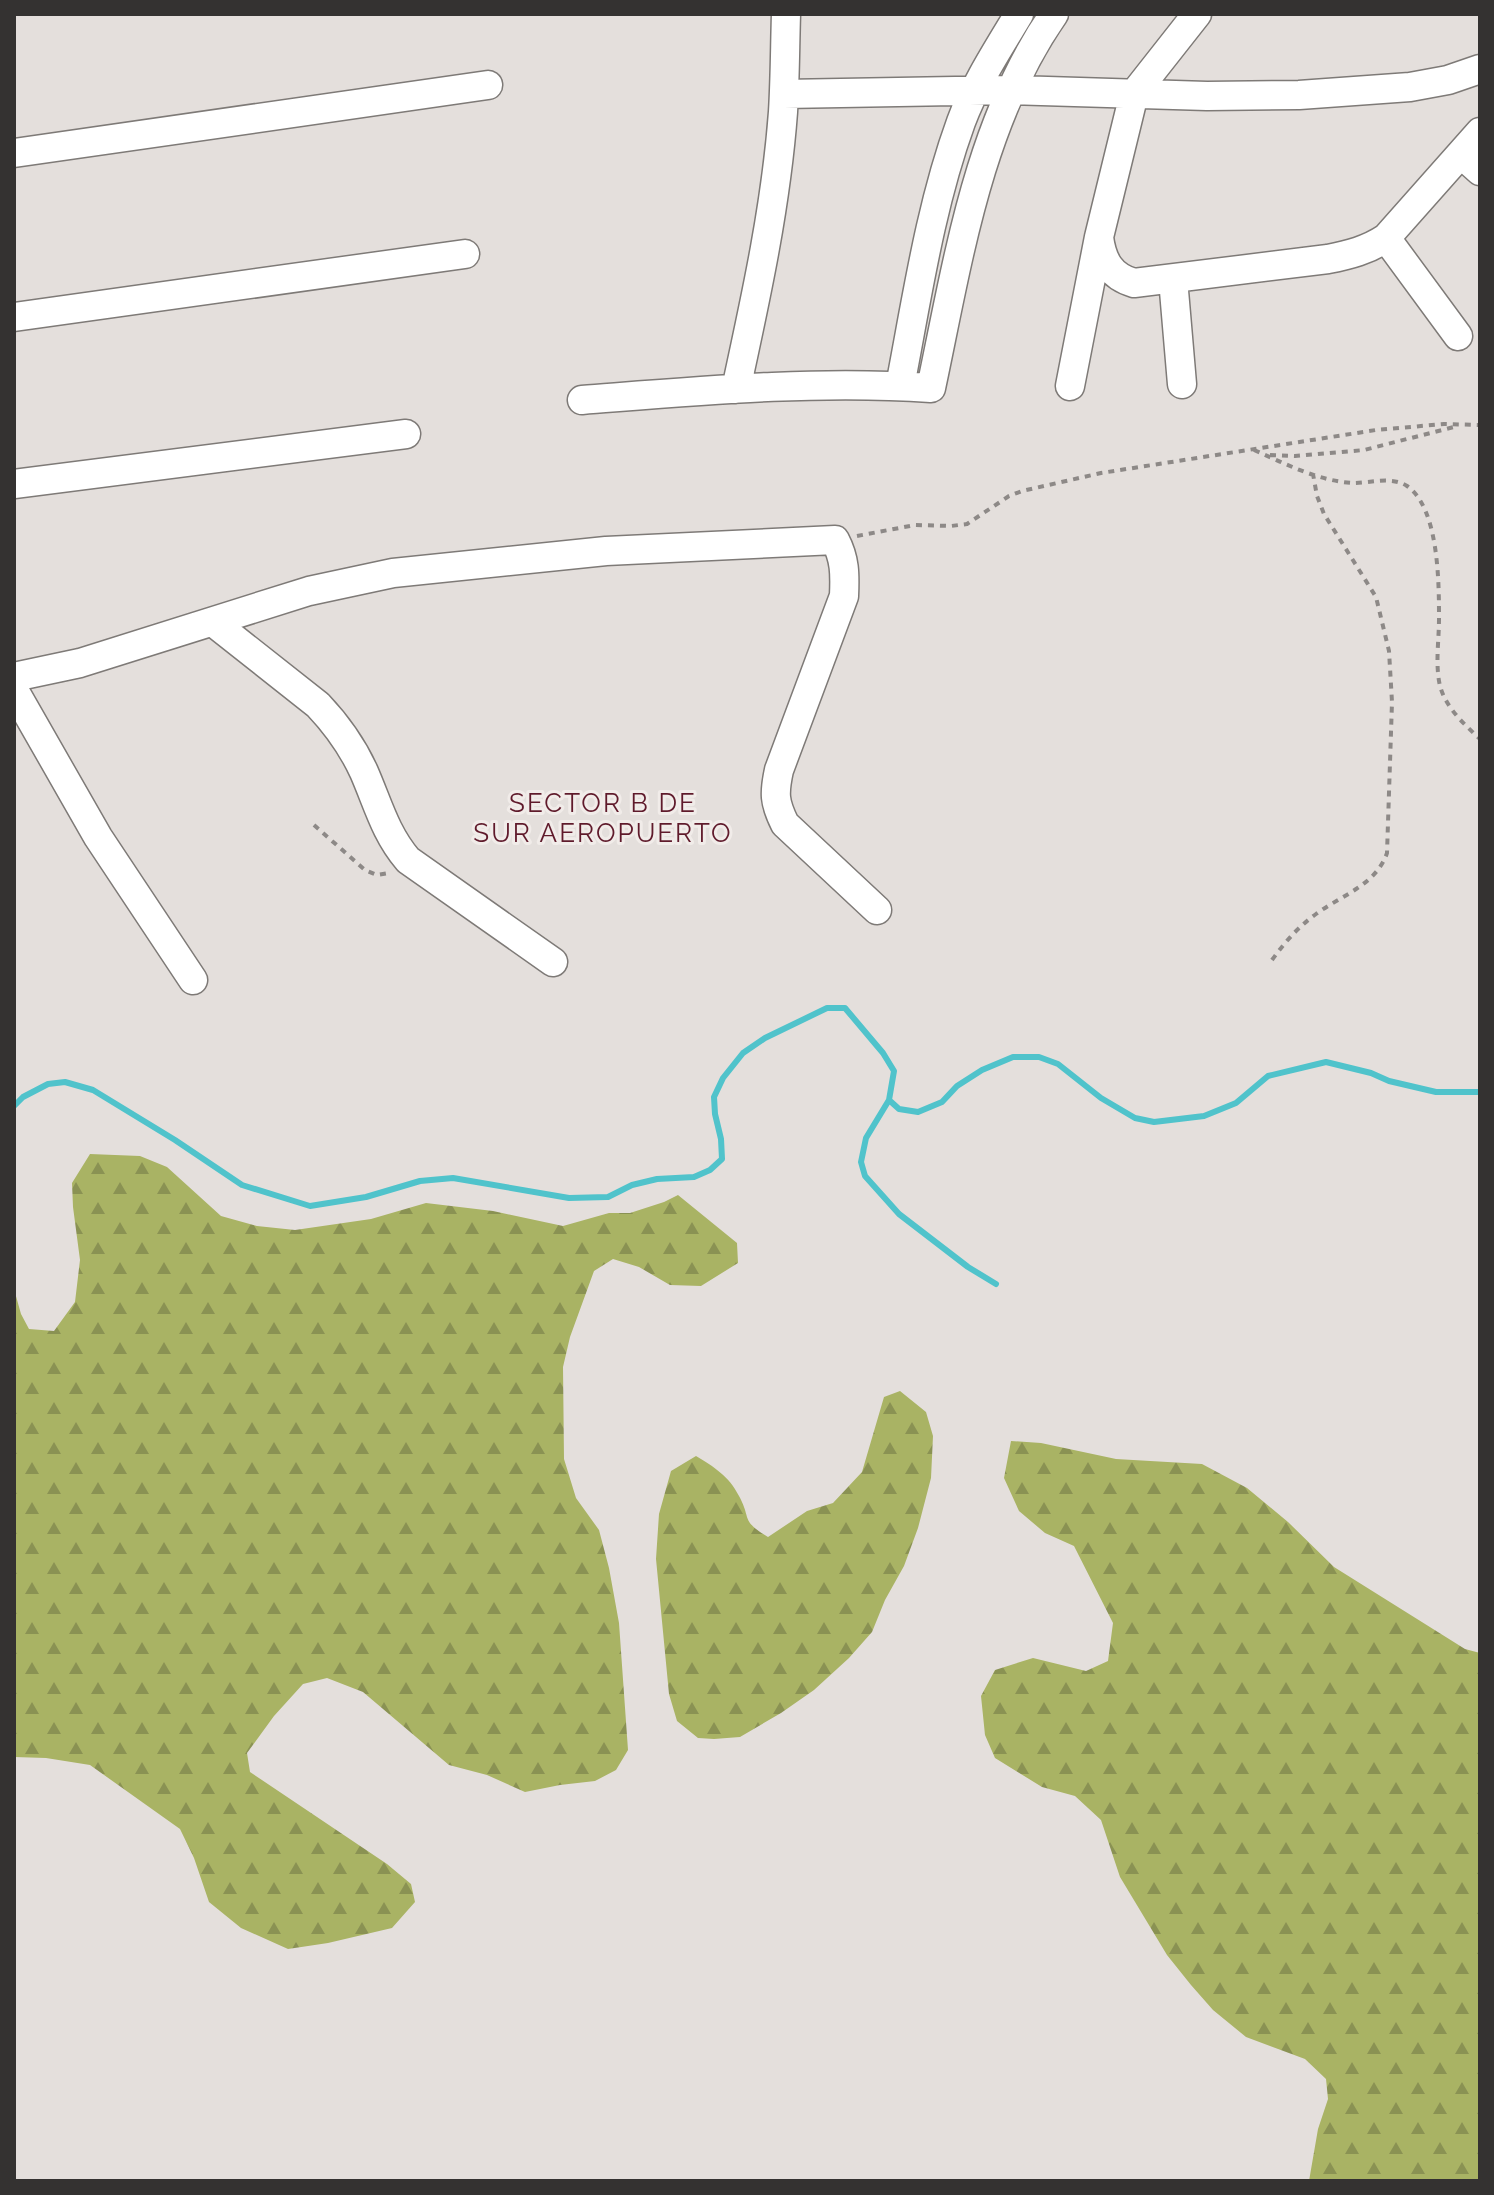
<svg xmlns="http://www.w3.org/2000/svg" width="1494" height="2195" font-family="Raleway,sans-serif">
  <defs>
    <pattern id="forest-firs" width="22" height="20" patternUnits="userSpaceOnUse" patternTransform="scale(2)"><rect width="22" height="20" fill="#a9b364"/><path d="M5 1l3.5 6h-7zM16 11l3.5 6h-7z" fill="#8a9253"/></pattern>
  </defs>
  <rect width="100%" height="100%" fill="#e4dfdc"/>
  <path fill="url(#forest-firs)" d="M90,1154L140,1156L167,1167L221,1216L257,1226L295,1230L371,1219L426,1203L493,1211L563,1226L609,1213H630L664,1202L678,1195L737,1243L738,1263L701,1286L670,1285L639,1267L613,1259L594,1271L570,1337L563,1367L564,1459L576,1498L599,1530L609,1568L619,1623L628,1750L616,1770L595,1781L560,1785L525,1792L487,1775L449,1765L363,1692L327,1678L303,1684L274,1716L247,1753L250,1772L387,1864L411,1884L415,1902L392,1928L328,1943L288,1949L241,1928L209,1902L194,1858L180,1829L90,1765L46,1758L14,1757V1289L21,1314L29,1329L54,1331L75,1302L80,1260L73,1207L72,1183Z
    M900,1391L926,1412L933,1436L931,1478L918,1528L904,1566L885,1600L872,1632L849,1658L814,1690L781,1713L740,1737L714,1739L698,1738L677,1721L669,1694L656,1559L659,1514L671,1471L696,1456C714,1467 729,1476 739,1496C752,1520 740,1520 768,1537L807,1511L833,1503L862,1472L884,1397Z
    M1011,1441L1041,1443L1116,1459L1202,1464L1247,1488L1288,1522L1334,1567L1465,1649L1480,1653V2181H1309L1318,2129L1328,2099L1326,2079L1305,2059L1246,2037L1213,2010L1191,1985L1167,1955L1120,1877L1101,1820L1075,1796L1042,1787L995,1758L985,1735L981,1696L995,1670L1033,1658L1086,1671L1108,1661L1113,1623L1074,1546L1045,1533L1019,1511L1004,1478Z"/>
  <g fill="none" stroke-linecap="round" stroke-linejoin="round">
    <path stroke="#50c3cb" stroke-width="6" d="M889,1100L899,1109L918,1112L942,1102L957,1086L982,1070L1013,1057H1039L1058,1064L1101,1098L1135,1118L1154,1122L1204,1116L1236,1103L1268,1076L1326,1062L1371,1073L1389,1081L1436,1092H1480
      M14,1106L23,1097L48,1084L65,1082L93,1090L175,1140L242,1185L310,1206L366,1197L420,1181L453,1178L569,1198L608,1197L632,1185L657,1179L694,1177L710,1170L722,1159L721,1139L715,1114L714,1097L723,1078L743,1053L765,1038L827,1008H845L883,1053L894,1071L889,1100L866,1138L861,1162L865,1176L899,1214L968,1267L996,1284"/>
    <g stroke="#7e7a77" stroke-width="31">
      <path id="minor" d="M784,94L1012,90L1207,96L1299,95L1410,87L1448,80L1480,69
        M14,153L488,85
        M1461,154L1480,171
        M1099,237C1102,260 1110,276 1134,283L1328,259C1349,255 1368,250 1386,238L1480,132
        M1386,238L1458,336
        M1173,279L1182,384
        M14,317L465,254
        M900,386C917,298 930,207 961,122C975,84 998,49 1019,14
        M1070,386L1099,237L1134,94L1197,14
        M736,389C756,297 776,206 783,112C785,79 785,46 786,14
        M582,400C698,391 814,380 931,388C958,261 978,123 1054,14
        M14,484L406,434
        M213,622L318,705C336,724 353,748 364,772C378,804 385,833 408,860L553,962
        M14,677L80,663L309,591L393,573L606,551L835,540C845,559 845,574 844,596L779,770C774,793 774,802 785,824L877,910
        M14,690L98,837L193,980"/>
    </g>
    <path stroke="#8d8987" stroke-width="4" stroke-dasharray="6 6" stroke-linecap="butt" d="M1254,450C1286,464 1318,481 1353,483C1370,483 1392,476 1407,486C1439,508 1439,583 1439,619C1439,641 1435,664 1440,686C1446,708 1464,724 1480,739
      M1270,455L1295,456L1364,450L1458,426
      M857,536L915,525L951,526L967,524L1009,496L1022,491L1101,473L1376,430L1444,424L1480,425
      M314,825L365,870L377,875L389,873
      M1272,960C1285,942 1298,927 1316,914C1342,895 1376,885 1387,853L1392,702L1389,651L1376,597L1324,514L1317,496L1313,474"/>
    <use href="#minor" stroke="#fff" stroke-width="28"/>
  </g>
  <g text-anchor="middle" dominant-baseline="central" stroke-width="6" stroke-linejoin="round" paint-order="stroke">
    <g font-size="26" letter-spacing="2" fill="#5f1a2b" stroke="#f1ece9">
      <text x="603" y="803">SECTOR B DE<tspan x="603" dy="30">SUR AEROPUERTO</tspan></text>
    </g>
  </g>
  <rect width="1494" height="2195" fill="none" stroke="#343231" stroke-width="32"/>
</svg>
